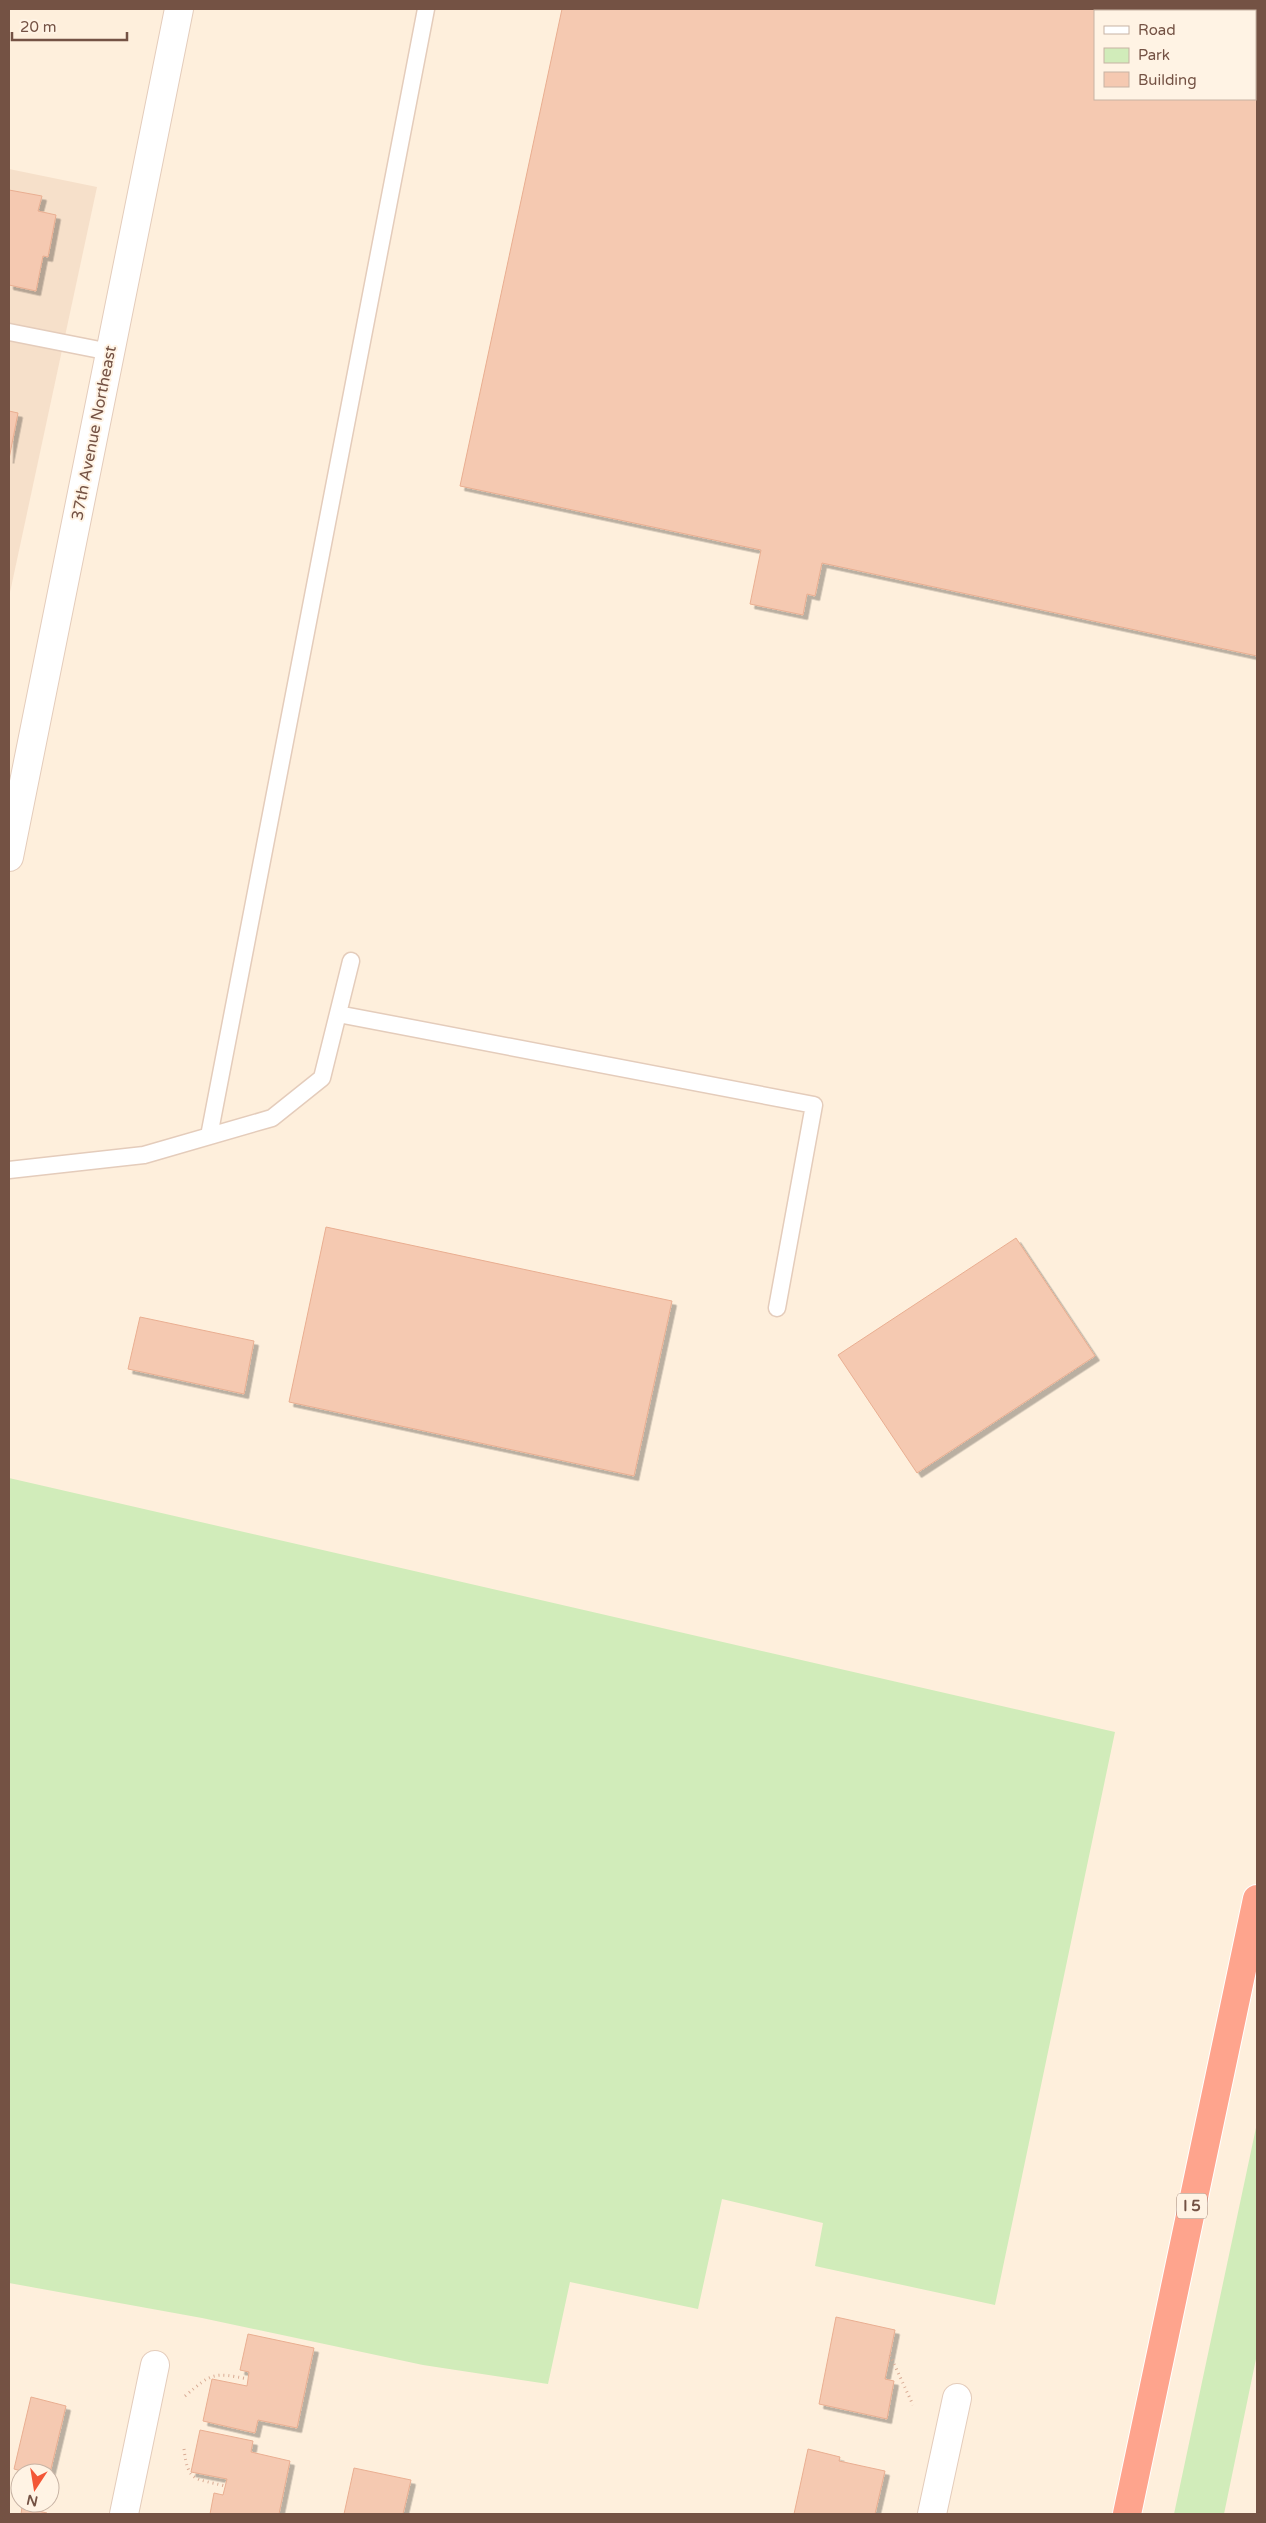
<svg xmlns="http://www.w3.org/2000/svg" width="1266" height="2523" font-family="'Varela Round',sans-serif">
  <defs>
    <filter id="shadow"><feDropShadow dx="4.5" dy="4.5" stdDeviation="0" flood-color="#0004"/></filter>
  </defs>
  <rect width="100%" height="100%" fill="#feefdc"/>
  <path fill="#f6e0ca" d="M9,169L97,187L9,597Z"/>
  <path fill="#d1ecba" d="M9,1478L1115,1732L995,2305L815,2266L823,2223L722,2199L698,2309L570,2282L548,2384L423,2365L202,2318L9,2283Z
    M1257,2123V2354L1224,2514H1174Z"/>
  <path fill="#f5c9b1" stroke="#e9ae91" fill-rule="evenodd" filter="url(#shadow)" d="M562,9H1257V656L822,563L815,596L807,594L803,615L750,604L761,550L460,486ZM1095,11H1255V99H1095Z
    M9,190L42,196L38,211L56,215L48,257L43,256L36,291L9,285Z
    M9,411L18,413L9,459Z
    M326,1227L672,1301L634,1476L289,1402Z
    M1016,1238L1095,1356L917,1473L838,1355Z
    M140,1317L254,1341L244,1394L128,1369Z
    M836,2317L895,2330L885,2379L894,2381L887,2419L819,2404Z
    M248,2334L314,2348L297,2428L258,2420L255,2433L203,2421L212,2379L247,2386L249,2372L240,2370Z
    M31,2397L66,2406L50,2473H29L14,2469Z
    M200,2430L253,2441L251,2452L290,2461L279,2514H210L214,2493L223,2495L227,2479L191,2472Z
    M808,2449L840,2457L839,2461L885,2471L875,2514H794Z
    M354,2468L411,2480L403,2514H344Z
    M22,2507L47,2513V2514H21Z"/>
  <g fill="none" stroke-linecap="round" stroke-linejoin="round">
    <g stroke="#e4ccbb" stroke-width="19">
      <path id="service" d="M9,332L110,352
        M338,1014L814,1105L777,1308
        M209,1136L426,9
        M9,1170L144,1155L272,1118L322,1078L351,961"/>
    </g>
    <g stroke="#e4ccbb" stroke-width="30">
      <path id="minor" d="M9,857L179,9
        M124,2514L155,2365
        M932,2514L957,2398"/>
    </g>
    <g stroke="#fff" stroke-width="30">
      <path id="motorway" d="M1127,2514L1257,1899"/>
    </g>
    <path stroke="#d9ac95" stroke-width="3" stroke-dasharray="1 4" stroke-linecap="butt" d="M890,2355L913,2405
      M185,2396C212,2373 213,2372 248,2379
      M184,2449C188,2483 195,2478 225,2486"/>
    <use href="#service" stroke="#fff" stroke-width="16"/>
    <use href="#minor" stroke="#fff" stroke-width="28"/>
    <use href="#motorway" stroke="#fea48d" stroke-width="28"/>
  </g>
  <g text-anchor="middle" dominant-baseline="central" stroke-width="4" stroke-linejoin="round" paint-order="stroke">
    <rect fill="#fff3e4" stroke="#9e8274" stroke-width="1" x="1177" y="2193.5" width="30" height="25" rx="4"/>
    <g font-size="15" font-weight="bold" fill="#745244">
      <text x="1192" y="2206">I 5</text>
    </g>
    <g font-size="16" fill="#745244" stroke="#fff3e4">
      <text transform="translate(94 433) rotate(-79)">37th Avenue Northeast</text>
    </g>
  </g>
  <rect width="1266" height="2523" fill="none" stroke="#745244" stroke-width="20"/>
  <rect x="1094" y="10" width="162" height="90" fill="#fff3e4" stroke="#c7b3a4"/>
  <rect x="1104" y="26" width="25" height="8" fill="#ffffff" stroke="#c7b3a4"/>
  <text x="1138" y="35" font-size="15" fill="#745244">Road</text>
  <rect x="1104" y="48" width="25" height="15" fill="#d1ecba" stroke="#c7b3a4"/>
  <text x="1138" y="60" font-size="15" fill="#745244">Park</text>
  <rect x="1104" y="72" width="25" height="15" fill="#f5c9b1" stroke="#c7b3a4"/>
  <text x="1138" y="85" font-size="15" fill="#745244">Building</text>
  <g transform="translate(35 2488) rotate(192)"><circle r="24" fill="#fff3e4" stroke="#c7b3a4"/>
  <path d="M0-4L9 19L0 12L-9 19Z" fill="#f35636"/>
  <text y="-8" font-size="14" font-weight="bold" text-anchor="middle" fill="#745244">N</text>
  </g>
  <path d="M12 32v8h115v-8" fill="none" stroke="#745244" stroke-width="2.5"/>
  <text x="20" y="32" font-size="15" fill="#745244" stroke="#fff3e4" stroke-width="4" paint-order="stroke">20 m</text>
</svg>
